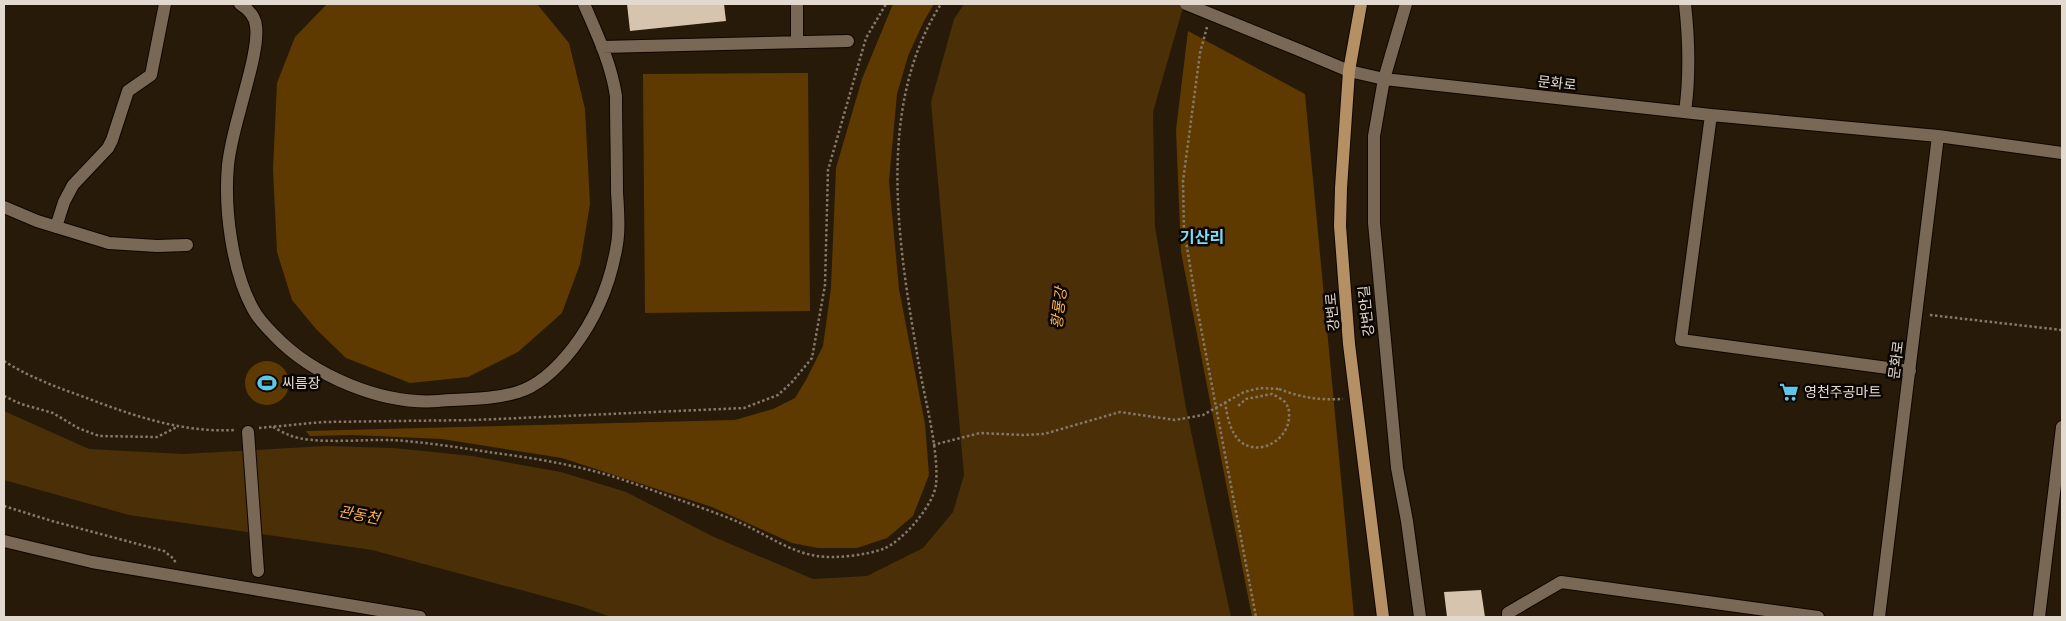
<svg xmlns="http://www.w3.org/2000/svg" width="2066" height="621" font-family="'Work Sans','Noto Sans KR',sans-serif">
  <rect width="100%" height="100%" fill="#271a09"/>
  <path fill="#5f3a00" d="M327,4H537L569,43L585,109L590,204L580,264L562,313L518,352L468,377L410,383L346,358L316,329L292,300L277,252L273,169L277,83L295,37Z
    M893,4H934L924,21L908,56L897,94L889,181L899,289L925,424L929,475L913,516L887,538L857,548H818L792,543L712,507L562,458L442,439L353,435L310,436L306,431L735,420L773,409L795,398L806,380L823,346L831,288L836,168L862,79Z
    M1188,31L1305,94L1354,617H1252L1181,252L1176,130Z
    M808,73L810,311L645,313L643,74Z
    M245 383a22 22 0 1 1 44 0a22 22 0 1 1-44 0Z"/>
  <path fill="#4a2f07" d="M964,4H1184L1153,112L1155,227L1186,408L1231,617H611L580,606L372,550L129,515L4,480V411L89,449L183,454L326,446L394,448L472,456L561,472L626,492L714,537L813,579L867,576L923,548L953,512L964,475L931,102L954,19Z"/>
  <path fill="#d6c4af" d="M627,4H724L726,21L630,31Z
    M1481,590L1485,617H1447L1444,592Z"/>
  <g fill="none" stroke-linecap="round" stroke-linejoin="round">
    <g stroke="#100500" stroke-width="14">
      <path id="minor" d="M240,4C248,9 255,16 256,26C259,46 245,89 240,110C235,128 230,147 228,165C224,209 232,271 253,309C258,319 266,327 274,335C313,376 382,405 438,401C464,399 492,400 518,392C541,385 559,366 573,348C596,318 611,281 617,244C620,227 618,209 617,192C617,160 616,128 616,96C611,63 597,34 584,4
        M1406,4L1384,79L1374,136V223L1397,468L1407,521L1420,617
        M797,42V4
        M602,47L848,41
        M1299,50L1349,71L1384,79L1711,115L1938,136L2062,153
        M1685,112C1690,76 1689,40 1685,4
        M1711,115L1681,340L1910,371
        M4,207L37,221L109,243L157,246L187,245
        M56,227L64,202L73,185L108,148L112,140L128,91L151,75L165,4
        M248,432L258,571
        M4,541L92,562L420,617
        M1508,617V613L1561,582L1818,617
        M1879,617L1938,136
        M2039,617L2062,427"/>
    </g>
    <g stroke="#100500" stroke-width="14">
      <path id="major" d="M1361,4L1349,71L1341,188L1340,226L1349,344L1383,617"/>
    </g>
    <path stroke="#84796b" stroke-width="2.5" stroke-dasharray="2.5 2.5" stroke-linecap="butt" d="M1207,27L1200,53L1183,181L1184,229L1196,302L1256,617
      M1930,315L2062,330
      M4,361C29,377 56,387 84,397C134,416 182,433 236,430
      M1279,389C1303,398 1317,400 1343,399
      M4,396L21,404L53,413L78,428L99,436L157,437L177,427
      M1225,402C1227,415 1230,433 1241,442C1260,457 1291,439 1289,413C1289,409 1288,406 1285,402C1282,399 1276,396 1272,394L1246,399L1237,407
      M273,427C278,430 284,433 289,435C312,445 365,439 392,440C426,442 461,448 495,453C533,458 570,464 608,475C631,482 654,491 677,499C699,507 723,515 745,525C768,536 791,552 817,556C834,559 867,555 883,549C902,542 933,506 936,485C939,452 926,404 920,371C900,254 873,110 941,4
      M259,428L323,422L475,420L744,408L778,395L792,382L812,358L825,285L828,170L866,38L886,4
      M4,506L52,521L164,551L174,559L176,564"/>
    <use href="#minor" stroke="#796856" stroke-width="12"/>
    <use href="#major" stroke="#b59065" stroke-width="12"/>
    <g stroke="#100500" stroke-width="14" stroke-linecap="butt">
      <path id="minor-bridge" d="M1186,4L1299,50"/>
    </g>
    <path stroke="#84796b" stroke-width="2.5" stroke-dasharray="2.5 2.5" stroke-linecap="butt" d="M933,445L980,433L1023,435L1044,434L1120,412L1175,420L1203,415L1244,392L1260,388L1279,389"/>
    <use href="#minor-bridge" stroke="#796856" stroke-width="12"/>
  </g>
  <defs>
    <g id="stadium-bare" transform="scale(1.5)"><path d="M0-5a6.5 5 0 1 0 0 10a6.5 5 0 1 0 0-10ZM-3.5-1.8h7v3.6h-7Z" fill="#5cc7e8" stroke="#0c0602" stroke-width="2.5" paint-order="stroke"/></g>
    <g id="supermarket-bare" transform="scale(1.5)"><path d="M-6-5.5h2.5l.6 2H6L4.5 2H-2.5L-4.4-4H-6ZM-1.5 3.2a1.3 1.3 0 1 0 .1 0ZM3 3.2a1.3 1.3 0 1 0 .1 0Z" fill="#5cc7e8" stroke="#0c0602" stroke-width="2.5" paint-order="stroke"/></g>
  </defs>
  <g fill-rule="evenodd">
    <use href="#stadium-bare" x="267" y="383"/>
    <use href="#supermarket-bare" x="1789" y="392"/>
  </g>
  <g text-anchor="middle" dominant-baseline="central" stroke-width="5" stroke-linejoin="round" paint-order="stroke">
    <g font-size="14" fill="#e3dacf" stroke="#0c0602">
      <text transform="translate(1557 83) rotate(6)">문화로</text>
      <text transform="translate(1366 311) rotate(-96)">강변안길</text>
      <text transform="translate(1332 312) rotate(-95)">강변로</text>
      <text transform="translate(1896 360) rotate(-83)">문화로</text>
    </g>
    <g font-size="14" fill="#e3dacf" stroke="#0c0602" text-anchor="start">
      <text x="282" y="383">씨름장</text>
      <text x="1804" y="392">영천주공마트</text>
    </g>
    <g font-size="15" font-style="italic" fill="#fbb253" stroke="#0c0602">
      <text transform="translate(1059 308) rotate(-83)">황룡강</text>
      <text transform="translate(359 515) rotate(11)">관동천</text>
    </g>
    <g font-size="16" font-weight="bold" fill="#7cdcfa" stroke="#0c0602">
      <text x="1202" y="237">기산리</text>
    </g>
  </g>
  <rect width="2066" height="621" fill="none" stroke="#e3dacf" stroke-width="10"/>
</svg>
